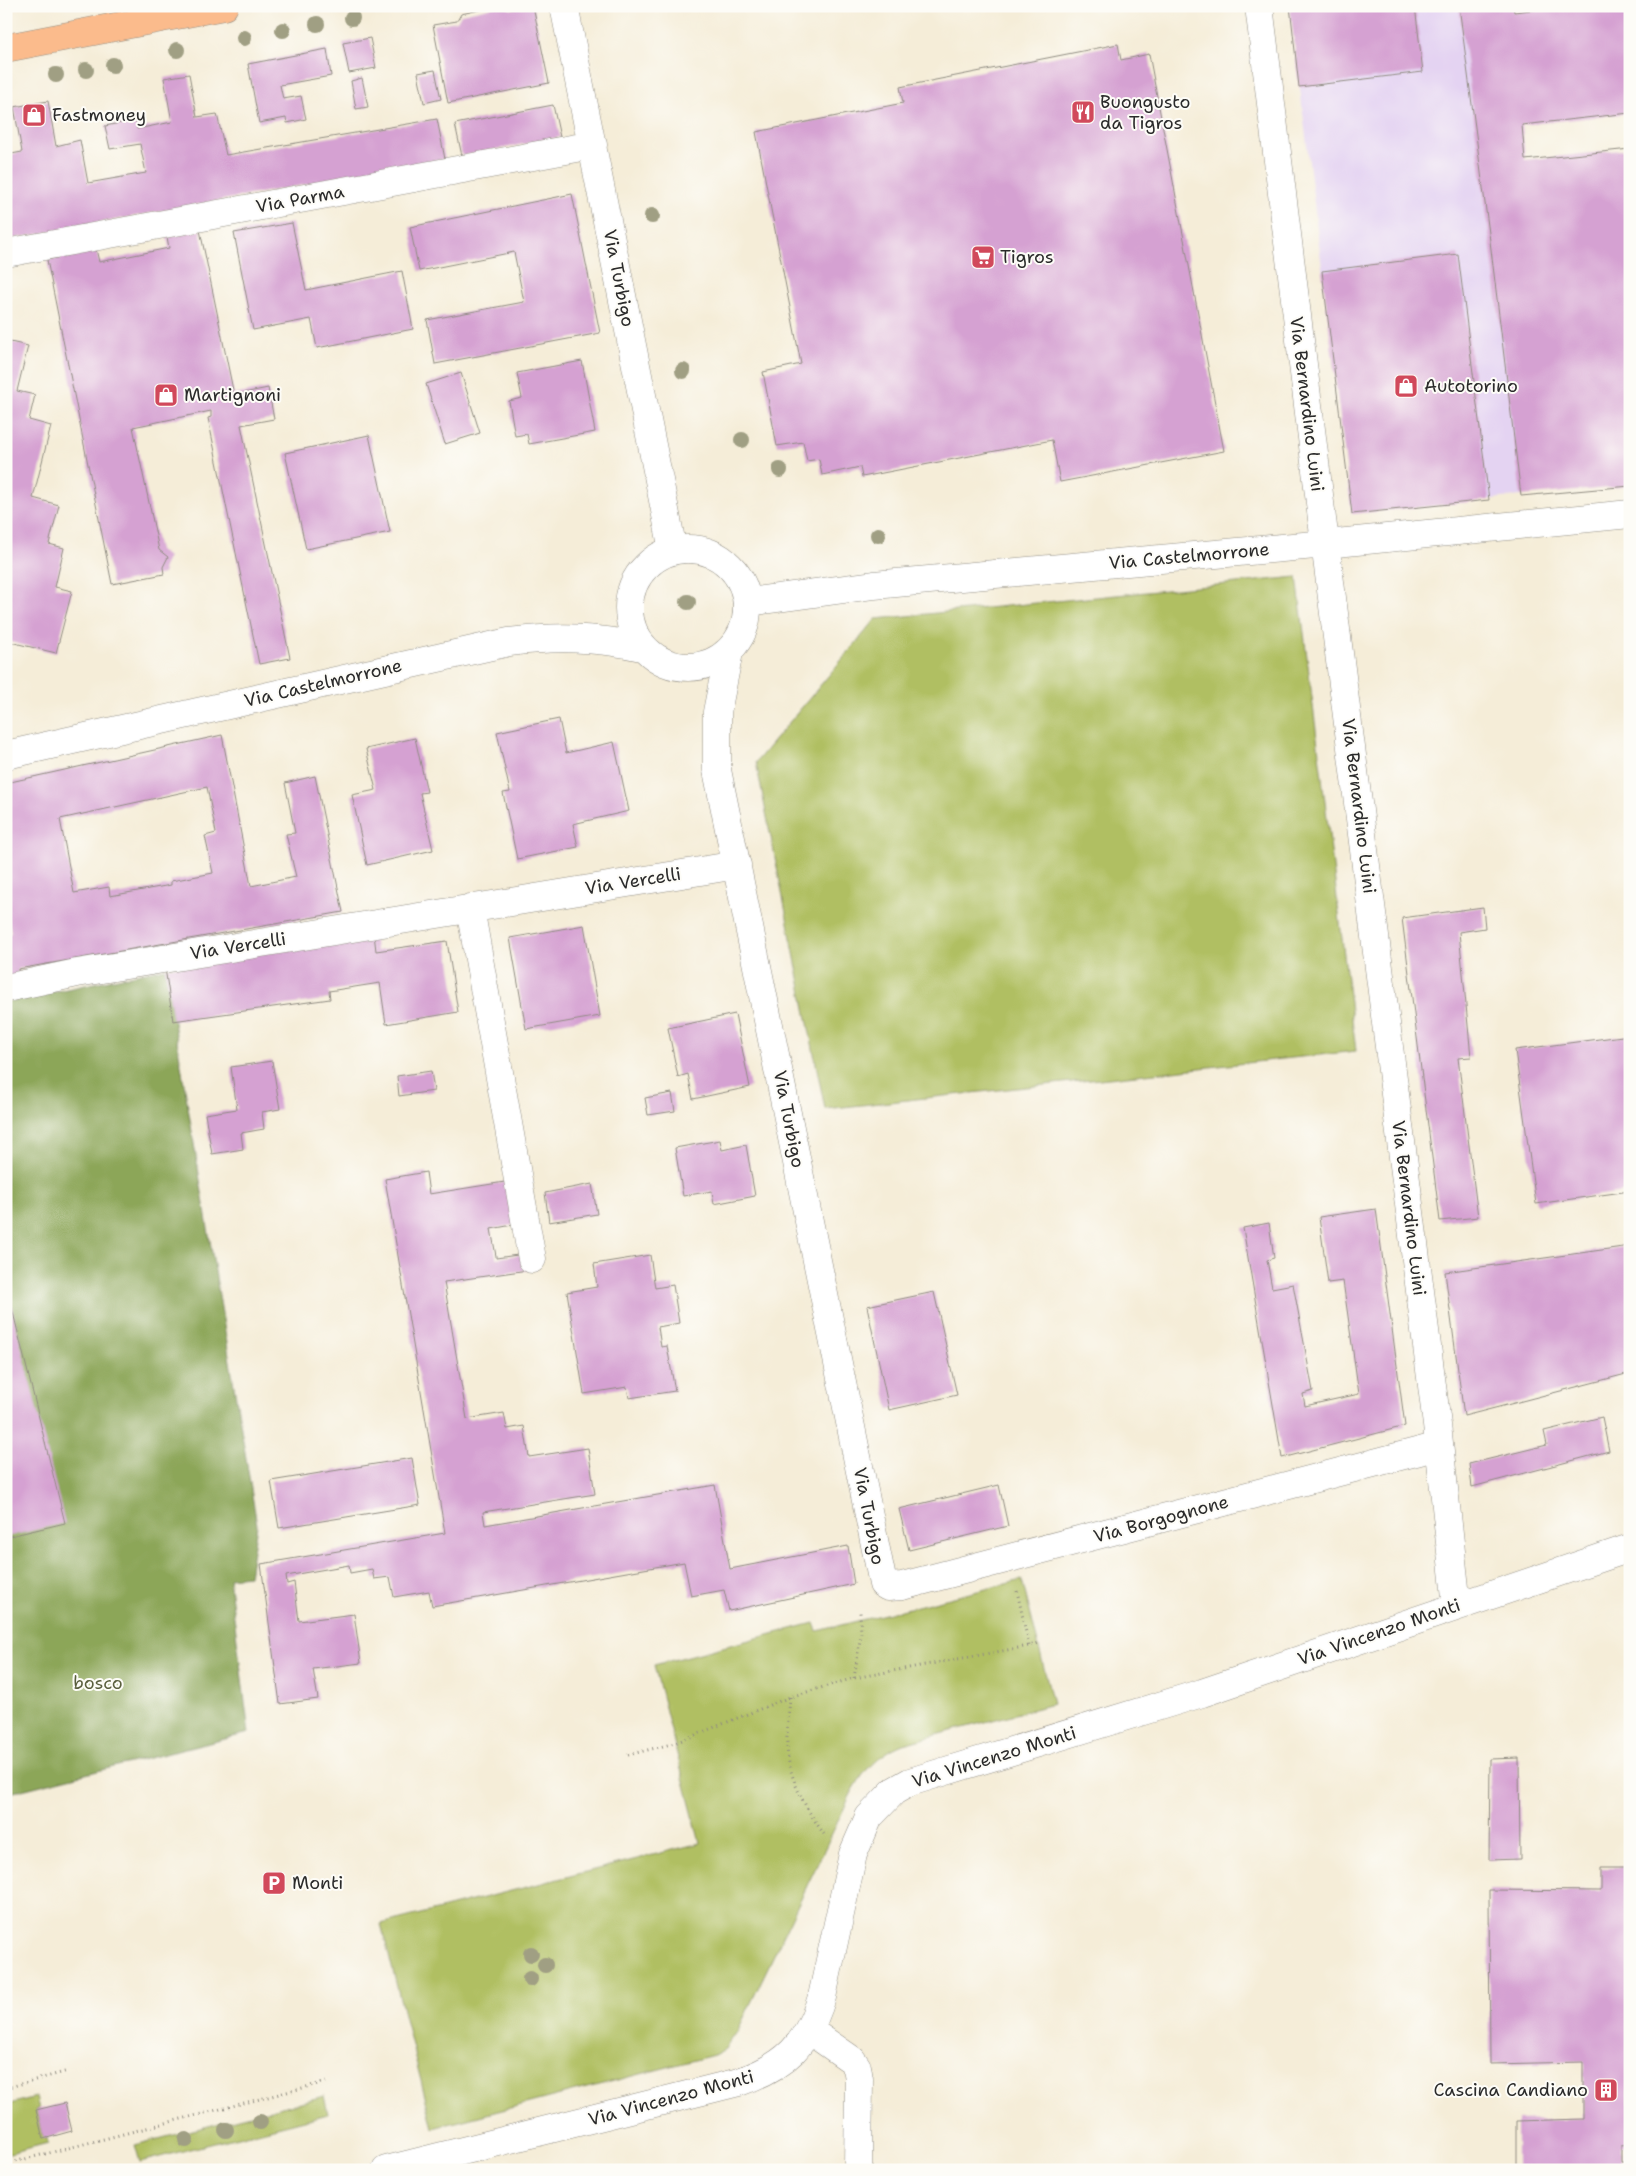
<svg xmlns="http://www.w3.org/2000/svg" width="1636" height="2176" font-family="'Shantell Sans',sans-serif">
  <rect width="100%" height="100%" fill="#fdfcf7"/>
  <filter id="ink" filterUnits="userSpaceOnUse"><feTurbulence type="fractalNoise" baseFrequency=".02" numOctaves="2"/><feDisplacementMap in="SourceGraphic" scale="10" xChannelSelector="R" yChannelSelector="G"/><feConvolveMatrix kernelMatrix="1 2 1 2 8 2 1 2 1" color-interpolation-filters="sRGB"/></filter>
  <filter id="wash" filterUnits="userSpaceOnUse"><feTurbulence type="fractalNoise" baseFrequency=".0096" numOctaves="4" result="noise"/><feDisplacementMap in="SourceGraphic" scale="20" xChannelSelector="R" yChannelSelector="G"/><feGaussianBlur stdDeviation="1.12" result="paint"/><feColorMatrix in="noise" values="0 0 0 0 0 0 0 0 0 0 0 0 0 0 0 0 0 1.4 0 .05"/><feComposite in="paint" operator="in"/></filter>
  <g filter="url(#wash)">
    <rect width="100%" height="100%" fill="#f5edd8"/>
    <path fill="#e4d3f2" d="M1290,6H1459L1490,241L1521,496L1352,514Z"/>
    <path fill="#b0bf62" stroke="#6e7546" d="M1297,577L1356,1051L825,1109L756,762L876,619Z
      M1022,1580L1053,1704L903,1744C877,1755 863,1771 850,1796L737,2032L725,2049L714,2055L433,2128L381,1924L700,1843L654,1665L814,1623L817,1631Z
      M324,2096L328,2114L140,2162L135,2145Z
      M36,2097L39,2109L36,2110L43,2138H47L48,2143L6,2154V2105Z"/>
    <path fill="#8ca658" stroke="#5c6842" d="M165,968L257,1525L249,1576L229,1578L249,1733L6,1794V1002Z"/>
    <g id="blocks">
      <path fill="#d5a1d2" fill-rule="evenodd" d="M498,6H506L510,9L533,6L549,83L448,103L433,25L457,21L461,14Z
        M1290,6H1415L1423,72L1299,87Z
        M1459,6H1513L1514,12L1566,6H1630V113L1522,125L1525,160L1630,149V486L1521,496L1490,241Z
        M370,38L376,68L349,73L343,43Z
        M1118,44L1121,60L1149,54L1224,451L1060,482L1052,440L862,477L860,467L822,475L819,459L807,461L803,442L777,446L763,372L801,364L756,132L903,103L900,87Z
        M327,49L331,76L280,85L283,99L301,96L306,119L287,123L286,118L259,123L248,64Z
        M435,70L441,99L424,103L418,73Z
        M189,74L197,117L217,114L226,155L437,119L445,159L6,240V155L22,152L14,107L48,101L56,146L80,140L88,183L140,174L146,173L140,144L110,149L105,126L136,120L137,129L172,122L164,78Z
        M362,78L368,107L356,109L351,81Z
        M553,105L560,137L462,156L455,124Z
        M572,194L600,333L435,364L427,320L524,302L514,252L419,271L410,227Z
        M292,223L306,290L402,271L413,329L317,348L311,319L253,330L234,233Z
        M200,230L234,395L268,388L274,419L241,425L290,658L259,664L208,418L211,417V411L133,427L159,550L168,557L163,567L164,574L112,584L47,260L96,249L99,262L169,248L167,237Z
        M1458,254L1489,500L1352,514L1322,271Z
        M6,341L28,346L17,391L35,395L29,420L51,426L33,498L59,505L49,544L64,548L55,587L72,591L56,653L6,641V572L8,565H6Z
        M582,361L595,432L529,444L527,434L515,436L509,401L522,398L517,373Z
        M461,373L480,433L445,444L426,384Z
        M369,435L390,532L306,549L285,453Z
        M559,719L566,753L614,742L629,811L573,824L578,847L517,859L503,793L510,792L497,732Z
        M222,735L251,886L296,877L286,834L295,833L285,783L315,776L343,912L18,969L19,978L6,980V934L11,933L6,907V783ZM207,787L216,833L205,836L213,873L171,881V885L110,896L109,887L74,893L60,819Z
        M415,738L427,792L420,793L433,850L367,865L352,795L376,790L366,749Z
        M1483,907L1485,928L1459,932L1471,1057L1458,1058L1478,1217L1440,1221L1402,918Z
        M584,925L600,1016L526,1029L510,938Z
        M374,934L376,951L447,941L458,1012L386,1024L380,983L329,991L330,999L173,1021L165,968Z
        M735,1014L750,1087L693,1099L688,1074L678,1077L668,1028Z
        M1630,1035V1191L1536,1204L1515,1050Z
        M272,1061L280,1109L262,1112L264,1129L241,1133L243,1149L212,1154L205,1114L237,1109L231,1067Z
        M431,1071L434,1091L399,1096L397,1076Z
        M672,1093L675,1111L648,1115L645,1098Z
        M720,1140L722,1150L746,1145L755,1196L714,1204L712,1191L683,1196L675,1148Z
        M426,1172L429,1194L511,1181L518,1224L491,1229L496,1256V1258L525,1254L528,1270L444,1282L467,1419L504,1413L507,1429L524,1426L529,1457L588,1448L595,1494L483,1512L485,1525L715,1485L730,1569L848,1546L854,1584L729,1611L724,1590L691,1596L684,1562L432,1606L429,1591L394,1597L390,1577L374,1579L372,1569L350,1573L349,1565L286,1576L287,1584L294,1582L299,1621L354,1614L361,1663L313,1669L318,1699L280,1704L261,1564L445,1533L385,1179Z
        M592,1184L597,1214L549,1222L545,1193Z
        M1376,1209L1405,1426L1282,1458L1243,1228L1269,1223L1274,1258L1267,1260L1272,1288L1293,1284L1313,1391L1303,1394L1305,1406L1359,1394L1343,1281L1328,1283L1319,1217Z
        M1630,1246V1373L1464,1416L1445,1272Z
        M650,1255L655,1288L673,1285L679,1323L658,1327L661,1347L667,1346L675,1391L629,1398L627,1387L584,1394L567,1292L597,1287L594,1264Z
        M6,1284L65,1523L6,1537Z
        M934,1292L957,1395L889,1410L867,1306Z
        M1602,1417L1609,1451L1472,1487L1469,1464L1547,1445L1544,1431Z
        M412,1458L420,1505L279,1528L271,1481Z
        M999,1485L1008,1526L909,1550L899,1509Z
        M1519,1758L1520,1859L1489,1860L1490,1759Z
        M1601,1868H1630V2145L1621,2146V2162H1630V2170H1517V2121L1583,2119V2062L1490,2064L1489,1890L1601,1891Z
        M65,2103L72,2131L43,2139L36,2110Z"/>
    </g>
  </g>
  <g filter="url(#ink)">
    <use href="#blocks" fill-opacity="0" stroke="#908c82" stroke-width="1"/>
    <g fill="none" stroke-linecap="round" stroke-linejoin="round">
      <g stroke="#908c82" stroke-width="29">
        <path id="minor" d="M564,6L673,550
          M1259,6L1322,519L1437,1425L1457,1606
          M6,253L593,145
          M629 608a59 59 0 1 1 118 0a59 59 0 1 1-118 0Z
          M748,602L874,585L1326,544L1630,514
          M729,652L717,712V770L883,1584L888,1587L902,1586L1439,1446
          M6,755L509,642C556,636 595,637 642,647
          M470,908L532,1259
          M6,988L77,973L737,865
          M809,2030L852,2060L857,2067L859,2079L858,2170
          M386,2170L739,2082C786,2066 807,2045 822,1997L853,1854L869,1817L894,1791L910,1782L1202,1693L1630,1548"/>
      </g>
      <g stroke="#908c82" stroke-width="29">
        <path id="major" d="M6,48L224,6"/>
      </g>
      <path stroke="#908c82" stroke-width="3" stroke-dasharray="1 4" stroke-linecap="butt" d="M1017,1591L1029,1646
        M854,1678L861,1634L860,1612
        M790,1697C789,1716 785,1736 788,1756C791,1783 808,1812 824,1834
        M628,1755L675,1743L790,1697L854,1678L1029,1646L1039,1643
        M6,2088L68,2071
        M6,2164L326,2082"/>
      <use href="#minor" stroke="#fff" stroke-width="28"/>
      <use href="#major" stroke="#fbbb8c" stroke-width="28"/>
    </g>
    <g fill="#a09f83">
      <circle cx="352" cy="18" r="8"/>
      <circle cx="317" cy="24" r="8"/>
      <circle cx="283" cy="30" r="8"/>
      <circle cx="244" cy="38" r="8"/>
      <circle cx="177" cy="50" r="8"/>
      <circle cx="113" cy="65" r="8"/>
      <circle cx="86" cy="70" r="8"/>
      <circle cx="56" cy="75" r="8"/>
      <circle cx="652" cy="216" r="8"/>
      <circle cx="683" cy="371" r="8"/>
      <circle cx="742" cy="440" r="8"/>
      <circle cx="780" cy="470" r="8"/>
      <circle cx="878" cy="535" r="8"/>
      <circle cx="688" cy="602" r="8"/>
      <circle cx="531" cy="1954" r="8"/>
      <circle cx="545" cy="1965" r="8"/>
      <circle cx="530" cy="1979" r="8"/>
      <circle cx="260" cy="2122" r="8"/>
      <circle cx="226" cy="2130" r="8"/>
      <circle cx="186" cy="2140" r="8"/>
    </g>
  </g>
  <defs>
    <g id="restaurant-square" transform="scale(1.25)"><rect x="-9" y="-9" width="18" height="18" rx="4" fill="#d1495b" stroke="#fdfcf7"/><path d="M-5-6h1v4h1v-4h1v4h1v-4h1v5L-1.5 .5V6h-2V.5L-5-1ZM5-6V6H3V1.5H1.5Q1.5-4 5-6Z" fill="#fff"/></g>
    <g id="shop-square" transform="scale(1.25)"><rect x="-9" y="-9" width="18" height="18" rx="4" fill="#d1495b" stroke="#fdfcf7"/><path d="M-5-2.5h2.3a2.7 3.5 0 0 1 5.4 0H5L5.5 6h-11ZM-1.5-2.5h3a1.5 2.3 0 0 0-3 0Z" fill="#fff"/></g>
    <g id="supermarket-square" transform="scale(1.25)"><rect x="-9" y="-9" width="18" height="18" rx="4" fill="#d1495b" stroke="#fdfcf7"/><path d="M-6-5.5h2.5l.6 2H6L4.5 2H-2.5L-4.4-4H-6ZM-1.5 3.2a1.3 1.3 0 1 0 .1 0ZM3 3.2a1.3 1.3 0 1 0 .1 0Z" fill="#fff"/></g>
    <g id="parking-square" transform="scale(1.25)"><rect x="-9" y="-9" width="18" height="18" rx="4" fill="#d1495b" stroke="#fdfcf7"/><path d="M-3.5-5.5H1a3.5 3.5 0 0 1 0 7H-1V5.5H-3.5ZM-1-3.4V-.6H.8a1.4 1.4 0 0 0 0-2.8Z" fill="#fff"/></g>
    <g id="building-square" transform="scale(1.25)"><rect x="-9" y="-9" width="18" height="18" rx="4" fill="#d1495b" stroke="#fdfcf7"/><path d="M-4-6H4V6H1V3H-1V6H-4ZM-2.5-4.3h1.7v1.8h-1.7ZM.8-4.3h1.7v1.8H.8ZM-2.5-1h1.7V.8h-1.7ZM.8-1h1.7V.8H.8Z" fill="#fff"/></g>
  </defs>
  <g fill-rule="evenodd">
    <use href="#restaurant-square" x="1083" y="112"/>
    <use href="#shop-square" x="34" y="115"/>
    <use href="#supermarket-square" x="983" y="257"/>
    <use href="#shop-square" x="1406" y="386"/>
    <use href="#shop-square" x="166" y="395"/>
    <use href="#parking-square" x="274" y="1883"/>
    <use href="#building-square" x="1606" y="2090"/>
  </g>
  <g text-anchor="middle" dominant-baseline="central" stroke-width="4" stroke-linejoin="round" paint-order="stroke">
    <g font-size="18" fill="#2b2b2b" stroke="#fdfcf7" text-anchor="start">
      <text x="1100" y="102">Buongusto<tspan x="1100" dy="21">da Tigros</tspan></text>
      <text x="52" y="115">Fastmoney</text>
      <text x="1000" y="257">Tigros</text>
      <text x="1424" y="386">Autotorino</text>
      <text x="184" y="395">Martignoni</text>
      <text x="292" y="1883">Monti</text>
      <text x="1588" y="2090" text-anchor="end">Cascina Candiano</text>
    </g>
    <g font-size="18" fill="#2b2b2b" stroke="#fdfcf7">
      <text transform="translate(300 199) rotate(-10)">Via Parma</text>
      <text transform="translate(619 278) rotate(79)">Via Turbigo</text>
      <text transform="translate(1307 404) rotate(83)">Via Bernardino Luini</text>
      <text transform="translate(1189 556) rotate(-5)">Via Castelmorrone</text>
      <text transform="translate(323 683) rotate(-13)">Via Castelmorrone</text>
      <text transform="translate(1359 806) rotate(83)">Via Bernardino Luini</text>
      <text transform="translate(633 881) rotate(-9)">Via Vercelli</text>
      <text transform="translate(238 946) rotate(-9)">Via Vercelli</text>
      <text transform="translate(789 1119) rotate(79)">Via Turbigo</text>
      <text transform="translate(1409 1208) rotate(83)">Via Bernardino Luini</text>
      <text transform="translate(869 1516) rotate(79)">Via Turbigo</text>
      <text transform="translate(1161 1519) rotate(-15)">Via Borgognone</text>
      <text transform="translate(1379 1632) rotate(-19)">Via Vincenzo Monti</text>
      <text transform="translate(994 1757) rotate(-17)">Via Vincenzo Monti</text>
      <text transform="translate(671 2098) rotate(-15)">Via Vincenzo Monti</text>
    </g>
    <g font-size="18" fill="#5a5f3e" stroke="#fdfcf7">
      <text x="98" y="1683">bosco</text>
    </g>
  </g>
  <rect width="1636" height="2176" fill="none" stroke="#fdfcf7" stroke-width="25"/>
</svg>
